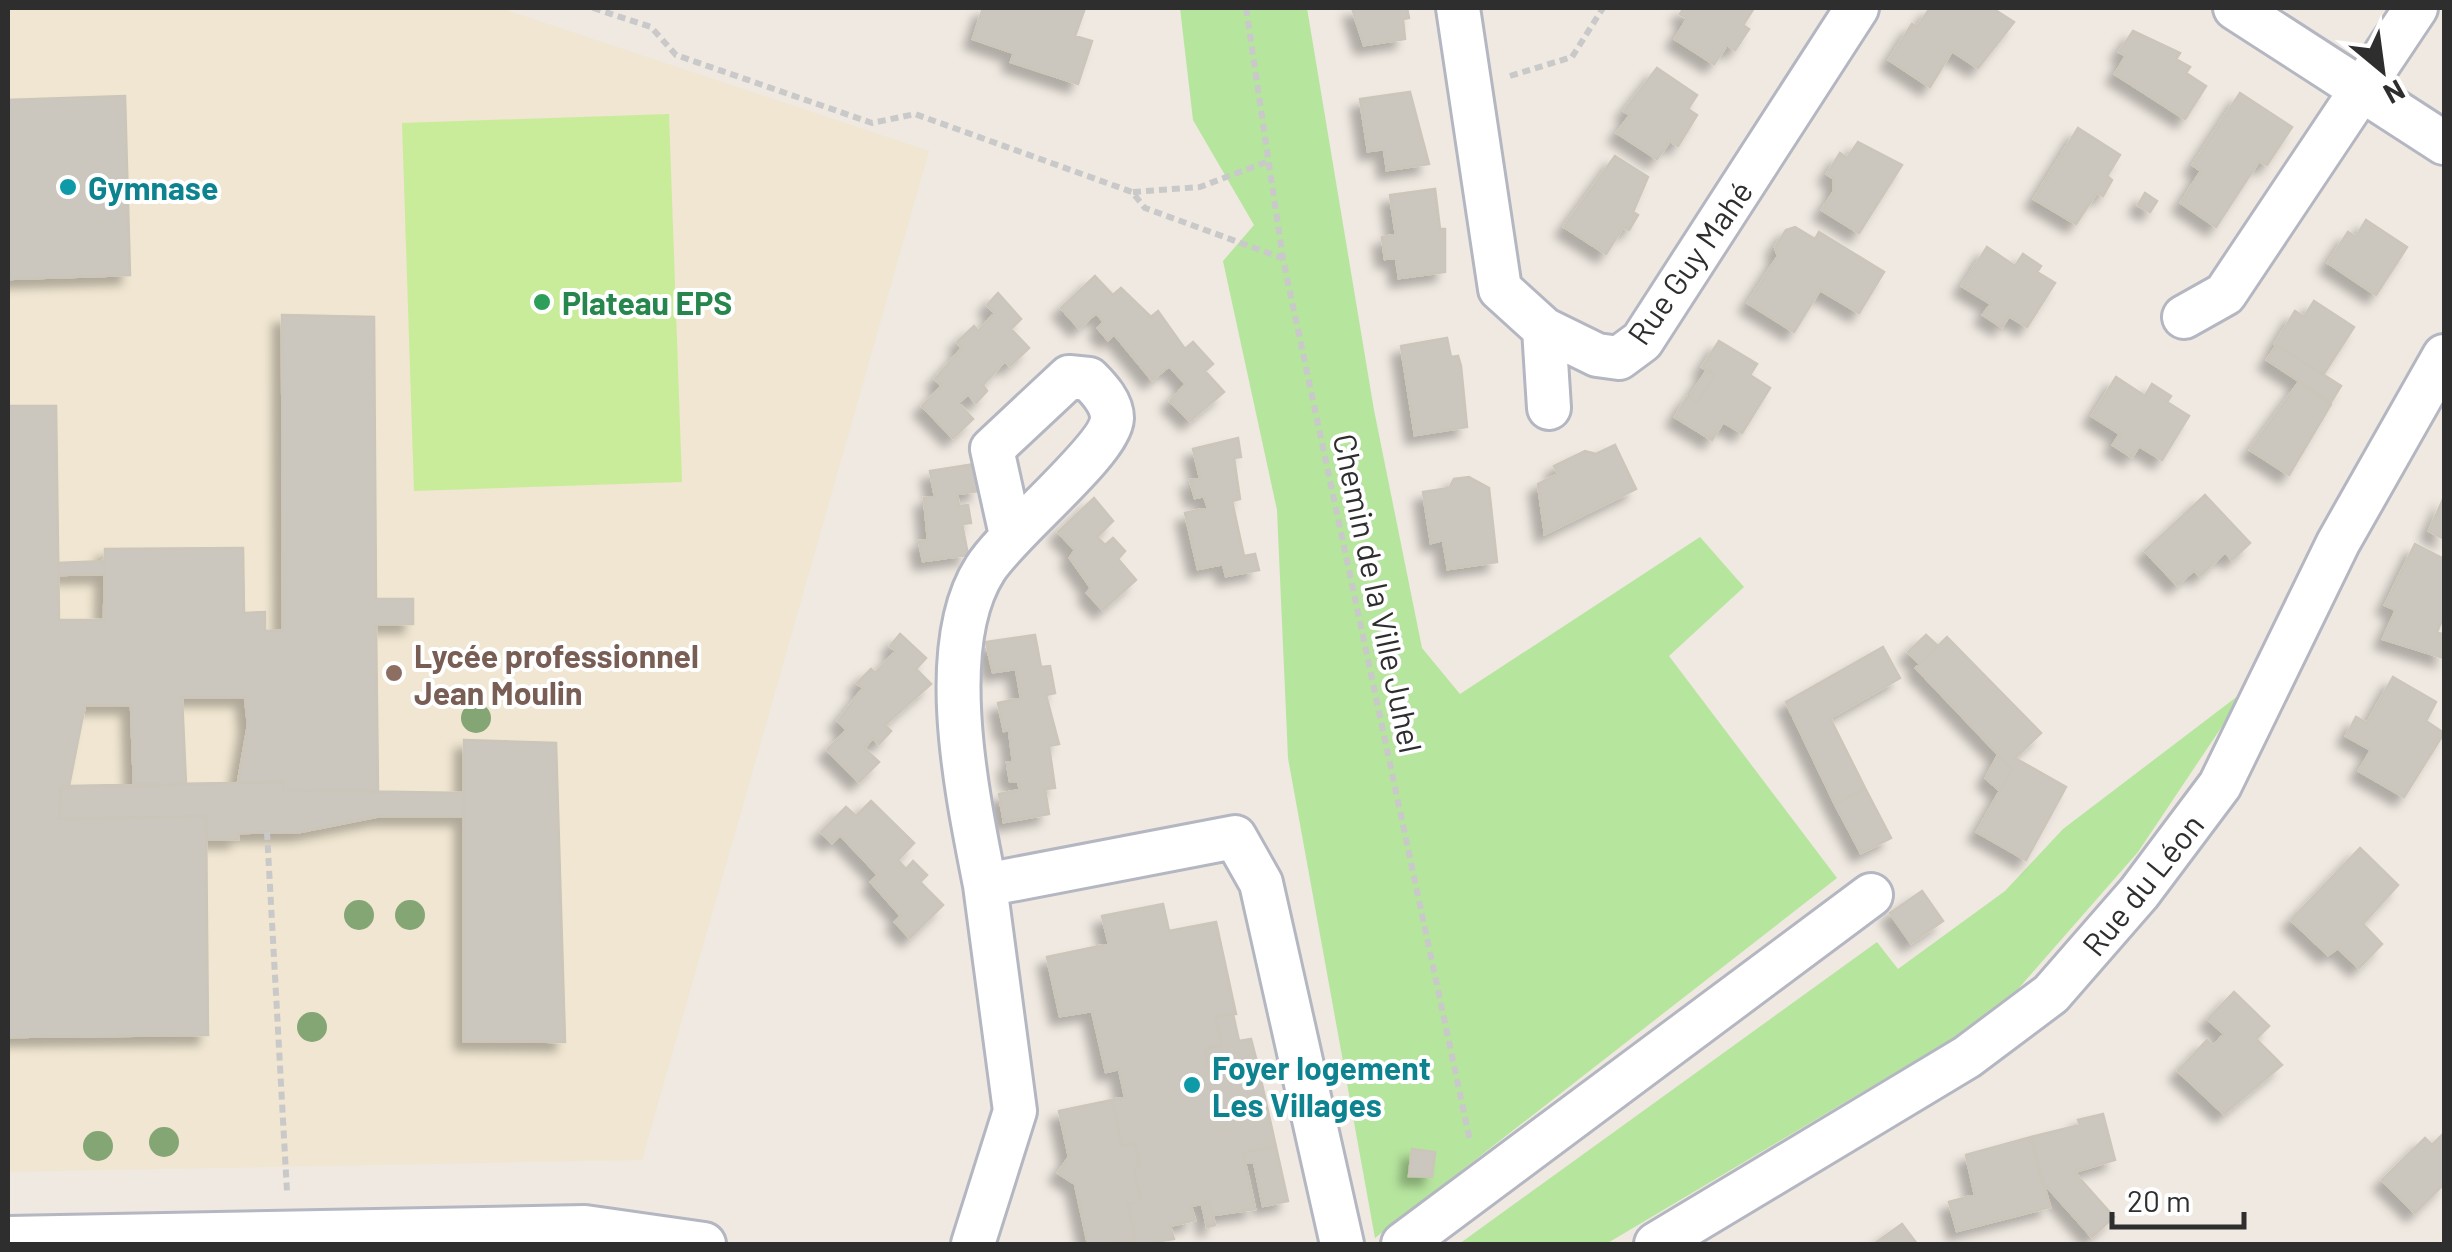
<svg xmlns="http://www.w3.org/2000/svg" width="2452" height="1252" font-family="Barlow,sans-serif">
  <defs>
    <filter id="shadow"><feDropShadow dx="-9" dy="9" stdDeviation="5" flood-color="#0004"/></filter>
  </defs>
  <rect width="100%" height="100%" fill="#efe9e1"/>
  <path fill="#f0e6d1" d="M8,8H500L929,151L642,1160L8,1172Z"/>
  <path fill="#b6e59e" d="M1180,8H1307L1374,410L1422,648L1460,694L1700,537L1744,587L1669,656L1837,878L1375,1238L1288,758L1277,510L1223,261L1254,225L1193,120Z
    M2247,689L2138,852L2018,989L1950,1040L1606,1244H1459L1877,942L1898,969L2005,891L2063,829Z"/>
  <path fill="#c9ec9a" d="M669,114L682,482L414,491L402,123Z"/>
  <path fill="#cbc7bf" stroke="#cbc5ba" stroke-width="2.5" filter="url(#shadow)" d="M983,8H1085L1075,36L1092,41L1078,84L1011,62L1014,53L973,39Z
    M1352,8H1407L1409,18L1403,19L1405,39L1364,45Z
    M1684,8H1754L1743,25L1749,29L1735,50L1727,45L1714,64L1675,39L1687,19L1680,14Z
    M1930,8H1992L2014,22L1978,68L1952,51L1930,87L1889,60L1912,24L1917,27Z
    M2133,31L2180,53L2176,59L2190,67L2186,73L2206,86L2185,119L2115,74L2126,56L2119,52Z
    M1657,68L1697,95L1688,109L1697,115L1678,146L1670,141L1657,159L1617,133L1630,115L1624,111Z
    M1410,92L1429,164L1387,170L1384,149L1368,151L1360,99Z
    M2240,93L2292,127L2267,165L2259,161L2216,227L2181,203L2201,171L2193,165Z
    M125,96L130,275L8,279V100Z
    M2078,128L2120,155L2107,176L2112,180L2103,196L2097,192L2076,224L2034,199Z
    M1858,142L1902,165L1859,233L1822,210L1834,191V179L1827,174L1840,153L1847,158Z
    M1615,156L1648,177L1633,212L1638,215L1629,230L1623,227L1606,254L1564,227Z
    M1435,189L1440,229H1445V272L1399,278L1396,258L1385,259L1382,237L1396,235L1390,195Z
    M2145,193L2157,201L2150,212L2138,205Z
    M2366,220L2407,247L2376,295L2328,263L2348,232L2356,237Z
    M1795,227L1815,239L1819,232L1884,272L1859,313L1820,290L1794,332L1748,303L1778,256L1775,247L1786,230Z
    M1987,247L2015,266L2023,254L2041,266L2037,272L2055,283L2027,327L2009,316L2002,327L1983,315L1991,304L1962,286Z
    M1095,276L1113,295L1121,288L1151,317L1158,311L1185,349L1193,342L1213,364L1205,371L1224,392L1190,421L1170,401L1186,384L1169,366L1152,380L1114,334L1108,340L1098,328L1104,322L1096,313L1079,328L1061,308Z
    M998,293L1021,319L1011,329L1029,348L1010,366L1005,361L983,385L987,391L976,403L968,394L958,403L973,419L953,438L922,406L942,386L935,379L962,348L957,342L974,326L978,331L995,313L987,305Z
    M2314,301L2354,327L2323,375L2275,344L2295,311L2304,317Z
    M282,315L374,317L376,599H413V624H376L378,791L283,790L284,782H238L248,725L245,697H182L186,784L134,786L131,705H85L69,786L61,788L59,819L206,816L208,1035L8,1037V406H56L59,620H104L105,549L243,548L244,613L265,612V631L283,630Z
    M1447,338L1451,357L1458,356L1461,366L1467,427L1415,435L1401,346Z
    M1719,341L1757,364L1750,375L1770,388L1742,433L1723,422L1712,440L1675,417L1687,397L1697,403L1715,375L1702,367Z
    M2277,345L2341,386L2331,402L2267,360Z
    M1707,370L1715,375L1697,403L1689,398Z
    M2116,377L2145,396L2152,384L2171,396L2167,402L2189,416L2162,460L2139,446L2132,457L2113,445L2120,434L2092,416Z
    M2299,382L2331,404L2289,475L2250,450Z
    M1238,438L1241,457L1234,458L1240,499L1232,501L1244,556L1255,554L1259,570L1226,576L1223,564L1198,569L1185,513L1208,508L1204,496L1195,498L1190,480L1200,478L1193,449Z
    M1615,445L1636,489L1545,534L1538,484L1558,474L1554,466L1585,451L1596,454Z
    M975,464L979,491L957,494L959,506L968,505L971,523L962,524L968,555L923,561L919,541L928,540L924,498L935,497L930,471Z
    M1469,477L1489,488L1497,562L1448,569L1443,540L1431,543L1423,492L1449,488L1454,479Z
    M2205,495L2250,543L2232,560L2225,552L2200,576L2194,570L2177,585L2145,551Z
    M2444,497V539L2429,531Z
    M1094,498L1113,521L1097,537L1105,545L1113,538L1125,551L1118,559L1136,580L1103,610L1087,593L1091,588L1070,558L1075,550L1058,532Z
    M2415,544L2444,559V616L2437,632L2444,635V658L2383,639L2396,610L2385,605Z
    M105,561V574L58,575V563Z
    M900,634L926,658L916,669L931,684L885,725L891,731L879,744L873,738L864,748L879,762L859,782L827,750L847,730L838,721L863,688L857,683L871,669L875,673L896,651L890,646Z
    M1035,635L1041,667L1050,666L1055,693L1046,695L1059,744L1049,746L1055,788L1045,789L1049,814L1004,822L999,794L1020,790L1018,781H1010L1007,763L1013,762L1009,730L1004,731L998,703L1021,698L1016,669L993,672L986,642Z
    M1926,635L1938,646L1920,664L1908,652Z
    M1947,637L2041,733L2015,758L2066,787L2026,860L1977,832L2012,769L1916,668Z
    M1883,647L1900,678L1830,718L1865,788L1835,804L1786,702Z
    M2393,677L2436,702L2426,721L2444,733L2404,797L2359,771L2371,750L2346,736L2356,717L2367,723Z
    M464,740L556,743L565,1042L464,1041Z
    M1998,755L2012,769L2000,791L1986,778Z
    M284,782L283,790L464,793L463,816H380L300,832L238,833V839H206V816L59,819L61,788L69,786Z
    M1865,788L1891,838L1861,853L1835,804Z
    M871,801L914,843L898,860L906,869L913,861L927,875L920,882L943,905L910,938L895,922L901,916L871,882L878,875L840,835L832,843L821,832L846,807L856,816Z
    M2360,848L2398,885L2363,924L2382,944L2359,968L2338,948L2328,955L2291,920Z
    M1922,891L1943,921L1911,943L1890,913Z
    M1163,904L1169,931L1216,922L1236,1014L1215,1017L1222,1045L1204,1049L1210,1072L1257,1062L1276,1147L1243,1153L1255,1209L1213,1215L1209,1202L1191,1206L1195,1220L1170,1226L1174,1239L1136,1244L1128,1204L1141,1201L1134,1169L1140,1166L1135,1143L1122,1146L1112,1100L1125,1097L1119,1069L1106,1072L1092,1011L1060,1016L1047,957L1109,944L1102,916Z
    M2234,992L2269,1026L2256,1039L2282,1065L2224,1114L2178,1071L2207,1040L2213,1046L2224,1034L2208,1019Z
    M1233,1014L1239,1041L1251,1039L1257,1062L1210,1072L1204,1049L1222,1045L1215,1017Z
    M1112,1100L1122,1146L1135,1143L1140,1166L1134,1169L1141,1201L1128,1204L1135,1241L1088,1244L1075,1184L1058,1173L1069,1157L1059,1111Z
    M2103,1114L2115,1160L2074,1172L2114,1217L2092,1237L2041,1180L2031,1137L2080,1125L2078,1120Z
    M2444,1133V1184L2415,1213L2382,1180L2425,1138L2432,1145Z
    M2031,1137L2050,1207L1957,1231L1949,1202L1975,1195L1966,1155Z
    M1276,1147L1288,1201L1263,1206L1254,1162L1245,1163L1243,1153Z
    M1412,1149L1435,1152L1432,1177L1409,1176Z
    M1209,1202L1215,1225L1207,1227L1202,1204Z
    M1902,1224L1917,1244H1874Z"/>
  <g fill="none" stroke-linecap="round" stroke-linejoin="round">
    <g stroke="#b4b7c1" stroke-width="48">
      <path id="minor" d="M1458,8L1500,289L1544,329L1597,355L1619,358L1642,341L1857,8
        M2235,8L2444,143
        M2184,317L2225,294L2416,8
        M1544,329L1549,408
        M1011,535L992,449L1069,377L1089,379C1099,389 1112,403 1112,418C1111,450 1008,532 985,569C935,647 968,798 985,885L1235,837L1261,883L1342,1244
        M8,1238L585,1227L704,1244
        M973,1244L1015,1111L985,885
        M1403,1244L1871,895
        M1656,1244L1967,1057L2051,994L2139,893L2220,785L2338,543L2444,356"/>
    </g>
    <path stroke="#c9c9c9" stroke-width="6" stroke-dasharray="8 5" stroke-linecap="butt" d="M593,8L651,27L676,55L872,123L915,114L1132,192L1145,208L1282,258
      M1246,8L1283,259L1470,1141
      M1510,76L1572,57L1603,8
      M1133,192L1200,187L1266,162
      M267,832L287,1192"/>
    <use href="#minor" stroke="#fff" stroke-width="42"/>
  </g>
  <g fill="#84a574">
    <circle cx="476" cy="718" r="15"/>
    <circle cx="359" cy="915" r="15"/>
    <circle cx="410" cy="915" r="15"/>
    <circle cx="312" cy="1027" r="15"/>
    <circle cx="164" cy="1142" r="15"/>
    <circle cx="98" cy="1146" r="15"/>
  </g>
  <g fill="#0f9aa8" stroke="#fff" stroke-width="4">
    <circle cx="68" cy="187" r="10"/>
    <circle cx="1192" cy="1085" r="10"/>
  </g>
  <circle fill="#2e9e5b" stroke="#fff" stroke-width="4" cx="542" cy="302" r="10"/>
  <circle fill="#8d6e63" stroke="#fff" stroke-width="4" cx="394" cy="673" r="10"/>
  <g text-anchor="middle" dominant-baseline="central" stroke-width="8" stroke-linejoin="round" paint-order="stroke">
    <g font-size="32" font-weight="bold" fill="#0d838f" stroke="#fff" text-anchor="start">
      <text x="88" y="187">Gymnase</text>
      <text x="1212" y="1067">Foyer logement<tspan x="1212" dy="37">Les Villages</tspan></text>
    </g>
    <g font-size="32" fill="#2e2e2e" stroke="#fff">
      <text transform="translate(1689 262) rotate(-55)">Rue Guy Mahé</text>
      <text transform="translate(1379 593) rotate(78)">Chemin de la Ville Juhel</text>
      <text transform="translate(2142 884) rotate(-51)">Rue du Léon</text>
    </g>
    <g font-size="32" font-weight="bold" fill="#27864d" stroke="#fff" text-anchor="start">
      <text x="562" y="302">Plateau EPS</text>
    </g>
    <g font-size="32" font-weight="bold" fill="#785e54" stroke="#fff" text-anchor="start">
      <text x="414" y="655">Lycée professionnel<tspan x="414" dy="37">Jean Moulin</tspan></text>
    </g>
  </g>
  <rect width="2452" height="1252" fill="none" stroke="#2e2e2e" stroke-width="20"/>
  <g transform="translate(2382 70) rotate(151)" stroke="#ffffff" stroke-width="8" paint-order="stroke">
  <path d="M0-8L18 38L0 25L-18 38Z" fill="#2e2e2e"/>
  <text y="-15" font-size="28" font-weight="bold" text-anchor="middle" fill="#2e2e2e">N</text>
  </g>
  <path d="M2112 1212v15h132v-15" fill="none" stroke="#2e2e2e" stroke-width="5"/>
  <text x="2127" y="1212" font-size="30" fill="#2e2e2e" stroke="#ffffff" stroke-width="8" paint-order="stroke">20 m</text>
</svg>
